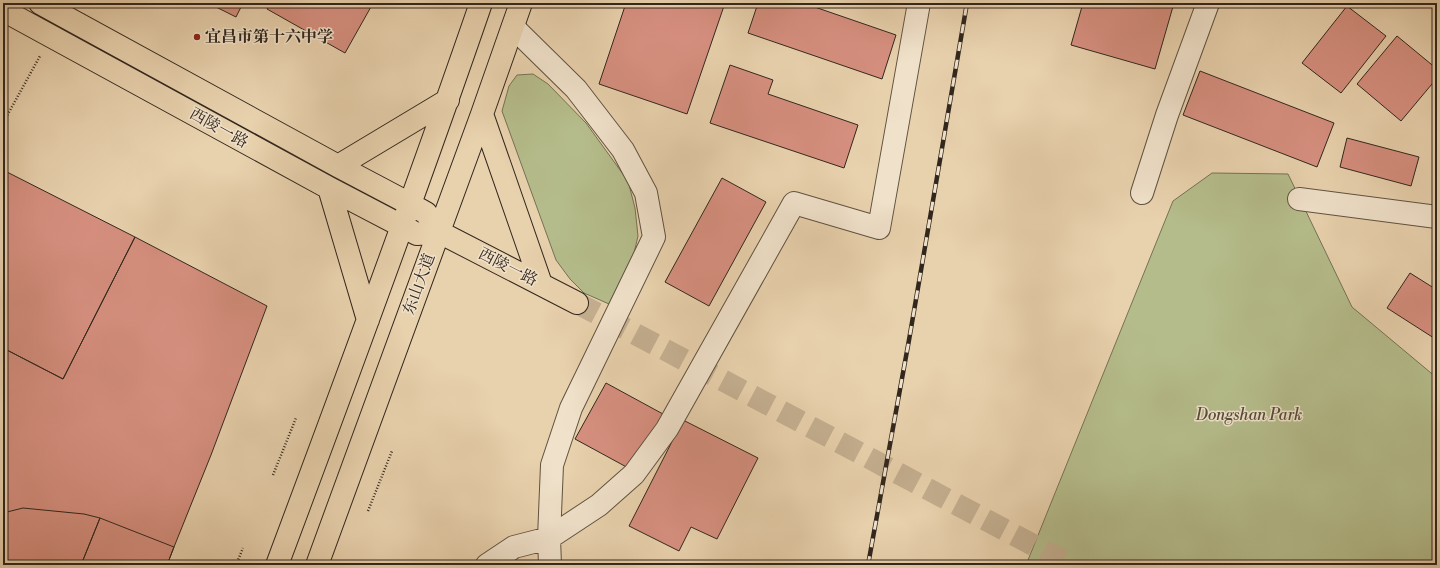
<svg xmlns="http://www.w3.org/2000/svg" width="1440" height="568" font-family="'Libre Bodoni','Noto Serif SC',serif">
  <rect width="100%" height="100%" fill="#e8d1ad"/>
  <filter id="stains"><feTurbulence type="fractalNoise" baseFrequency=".005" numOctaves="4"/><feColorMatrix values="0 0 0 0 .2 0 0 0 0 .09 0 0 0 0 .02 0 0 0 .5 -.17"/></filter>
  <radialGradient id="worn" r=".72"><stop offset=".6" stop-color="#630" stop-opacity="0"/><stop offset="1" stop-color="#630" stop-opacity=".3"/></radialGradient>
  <path fill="#b5bc8b" stroke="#747254" d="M533,74L548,84L586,123L628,181L635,208L638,236L634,253L609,304L584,293L570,279L556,260L502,111L509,86L517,75Z
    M1212,173L1288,174L1352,307L1437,378V565H1026L1173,201Z"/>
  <path fill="#d68f7f" stroke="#32271d" d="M208,3H243L236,17Z
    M270,3H368L372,5L345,53L267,9Z
    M626,3H725L687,114L599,84Z
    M758,3H806V4L896,35L882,79L748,33Z
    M1083,3H1112L1119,5L1120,3H1174L1155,69L1071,45Z
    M1347,6L1386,36L1341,93L1302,63Z
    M1397,36L1437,69V78L1401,121L1357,84Z
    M730,65L773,80L768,94L858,125L844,168L710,123Z
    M1200,71L1334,123L1317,167L1183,115Z
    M1347,138L1419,157L1411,186L1340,167Z
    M3,170L135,237L63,379L3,348Z
    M722,178L766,202L709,306L665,282Z
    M135,237L267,306L211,455L174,547L167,565H3V348L63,379Z
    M1410,273L1437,290V340L1387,308Z
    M606,383L663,414L632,470L575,439Z
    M683,420L758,458L717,539L691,527L679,551L629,526Z
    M23,508L84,514L100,518L81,565H3V513Z
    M100,518L174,547L167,565H81Z"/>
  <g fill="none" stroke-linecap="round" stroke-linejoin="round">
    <path stroke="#c4af90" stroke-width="22" stroke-dasharray="22 11" stroke-linecap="butt" d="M577,303L1071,565"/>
    <g stroke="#605241" stroke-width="24">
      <path id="minor" d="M513,27L576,89L623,150L646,193L654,237L571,408L552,465L549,538L550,565
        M1142,193L1167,115L1208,3
        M1299,199L1437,217
        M487,565L514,547L549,538L599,505L634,474L667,429L794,203L879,228L919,3"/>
    </g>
    <g stroke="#32271d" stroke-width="24">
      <path id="major" d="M40,3L338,166L410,204L426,213L439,232L577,303
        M3,10L329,188L417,234L439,232
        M482,114L541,284
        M338,166L448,100
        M329,188L368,320
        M277,565C347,378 416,192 481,3
        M317,565L482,114L521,3"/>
    </g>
    <path stroke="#32271d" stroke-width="2.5" stroke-dasharray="1 2" stroke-linecap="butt" d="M3,123L40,56
      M273,475L296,418
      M368,511L392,451
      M236,565L243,548"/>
    <use href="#minor" stroke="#f0e1ca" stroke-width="22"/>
    <use href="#major" stroke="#e8d1ad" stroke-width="22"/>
    <g stroke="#32271d" stroke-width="4.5">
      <path id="rail" d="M868,565L909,340L967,3"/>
    </g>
    <use href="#rail" stroke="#f0e1ca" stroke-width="3" stroke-dasharray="9" stroke-linecap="butt"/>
  </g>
  <circle fill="#8f2418" stroke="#f0e1ca" stroke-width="1.5" cx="197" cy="37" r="4"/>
  <g text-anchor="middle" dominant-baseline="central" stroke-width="3" stroke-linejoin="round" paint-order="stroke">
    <g font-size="16" font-weight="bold" fill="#32271d" stroke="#f0e1ca" text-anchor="start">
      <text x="205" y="37">宜昌市第十六中学</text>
    </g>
    <g font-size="16" fill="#32271d" stroke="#f0e1ca">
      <text transform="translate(219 128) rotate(29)">西陵一路</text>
      <text transform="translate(508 267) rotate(27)">西陵一路</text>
      <text transform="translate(419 284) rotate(-70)">东山大道</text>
    </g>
    <g font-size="16" font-style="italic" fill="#534c38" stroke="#f0e1ca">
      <text x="1249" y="415">Dongshan Park</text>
    </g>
  </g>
  <rect width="1440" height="568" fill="none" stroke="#e8d1ad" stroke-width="16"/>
  <rect x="4" y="4" width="1432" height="560" fill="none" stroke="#32271d" stroke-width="2"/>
  <rect x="8" y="8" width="1424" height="552" fill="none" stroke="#32271d"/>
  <rect width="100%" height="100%" filter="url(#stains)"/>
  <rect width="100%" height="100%" fill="url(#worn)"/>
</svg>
